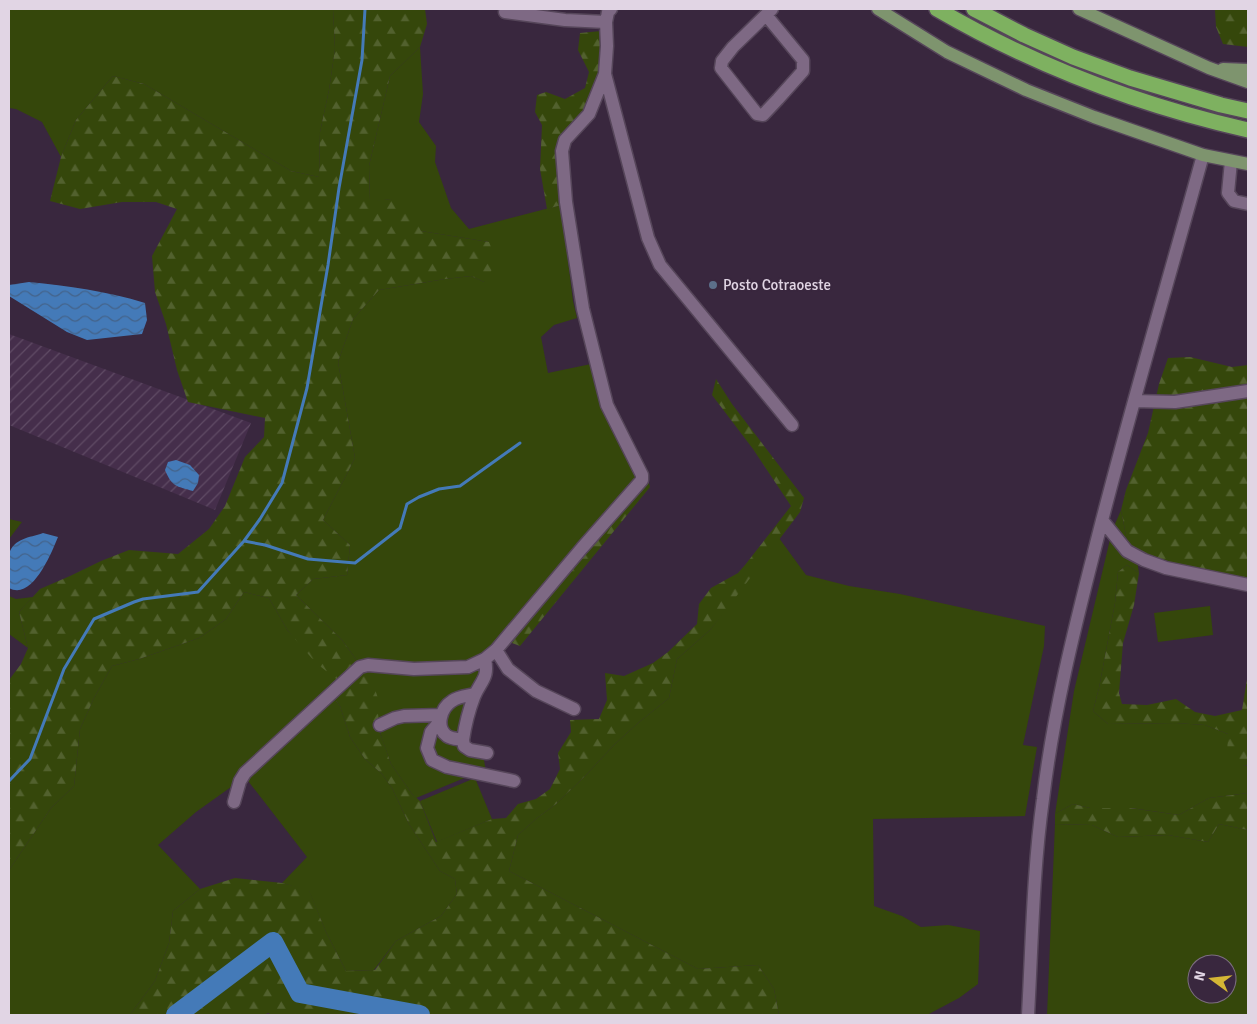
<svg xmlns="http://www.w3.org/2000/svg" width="1257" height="1024" font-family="Signika,sans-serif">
  <defs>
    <pattern id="industrial-furrows" width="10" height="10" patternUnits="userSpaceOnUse" patternTransform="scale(1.25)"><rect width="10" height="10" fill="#452e4b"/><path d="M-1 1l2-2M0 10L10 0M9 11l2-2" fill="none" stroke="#604b65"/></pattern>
    <pattern id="forest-firs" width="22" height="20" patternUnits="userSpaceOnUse" patternTransform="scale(1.25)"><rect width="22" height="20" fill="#35470b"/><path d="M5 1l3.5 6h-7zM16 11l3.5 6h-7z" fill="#52612e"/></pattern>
    <pattern id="water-waves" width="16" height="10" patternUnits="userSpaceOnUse" patternTransform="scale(1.25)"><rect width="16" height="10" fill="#447ab8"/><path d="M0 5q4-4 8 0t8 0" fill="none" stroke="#44638a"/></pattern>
  </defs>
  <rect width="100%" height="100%" fill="#39273e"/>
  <path fill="url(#industrial-furrows)" d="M9,334L251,423L215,510L9,425Z"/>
  <path fill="#35470b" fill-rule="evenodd" d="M9,9H333L335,49L329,90L320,132L319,177L291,171L144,84L113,76L76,120L61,157L42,122L16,109L9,108Z
    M420,47L423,94L419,122L436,146L435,162L451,208L469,229L561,205L573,301L577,318L554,325L541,337L548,373L591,364L647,477L488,664L460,739L481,755L484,760L486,772H479L416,798L412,794L391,764L382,739L363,669L342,640L296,595L313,579L347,575L350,545L323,520L355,458L338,362L353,319L379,290L445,279L471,276L484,282L489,242L421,231L391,199L370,202L369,166L390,76Z
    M1121,510L1127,540L1136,554L1139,573L1127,565L1118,572L1115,603L1099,688L1093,711L1108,724L1176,723L1205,725L1228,734L1244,766H1248V793L1209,798L1179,815L1131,808H1090L1073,804L1055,814L1074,691L1112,531Z
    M9,519L22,522L9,539Z
    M779,538L806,575L849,586L900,594L1045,626L1044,646L1023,745L1037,747L1025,816L873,819L874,906L902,916L921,927L948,925L980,931L978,984L959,998L927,1015H779L774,989L758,965L698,969L509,871L518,835L537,818L556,804L585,776L614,745L638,723L669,698L677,659L710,630Z
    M244,592L269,598L288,631L345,685L333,697L340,706L350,737L365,759L382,774L392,788L409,824L440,871L455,879L457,894L441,916L396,941L374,970L346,971L326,932L309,891L282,883L307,857L245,777L196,812L158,845L200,889L173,911L169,943L155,981L130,1015H9V870L51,808L74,786L80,729L94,698L112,666L139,659L199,638L226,619Z
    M9,596L16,599L33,597L19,612L28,648L9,634Z
    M1210,606L1213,635L1158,642L1154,613Z
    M475,778L492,819L437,842L420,801Z
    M1055,824L1092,825L1118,837L1168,835L1208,842L1219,824L1248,830V1015H1047ZM1197,964H1227V994H1197Z"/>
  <path fill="url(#forest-firs)" d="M333,9H425L427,24L420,47L390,76L369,166L370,201L391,199L407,202L421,231L489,242L497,262L484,282L471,276L445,279L379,290L353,319L338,362L355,458L323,520L350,545L347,575L313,579L296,595L342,640L363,669L370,675L379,701L378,727L391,764L412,794L420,801L436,842L492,819L506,818L518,804L536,799L550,789L560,769L558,753L571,732L570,720L599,719L607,700L605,673L624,676L653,663L668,652L697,624L699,604L711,588L738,573L745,565L791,506L753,449L712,395L716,379L732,404L804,498L800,512L726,610L710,630L677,659L669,698L638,723L614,745L585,776L556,804L537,818L518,835L509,871L698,969L758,965L774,989L779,1015H270L269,1013L262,1015H130L155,981L169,943L173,911L200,889L235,878L282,883L309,890L326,932L346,971L375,970L396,941L441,916L457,894L455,879L440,871L409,824L392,788L382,774L365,759L350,737L340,706L333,697L344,685L316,663L288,631L269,598L244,592L226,619L199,638L139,659L112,666L94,698L80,729L74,786L51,808L9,870V680L21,664L28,648L19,612L40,589L70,576L101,561L129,550L178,554L209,529L225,506L245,457L264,437L265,418L188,402L177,370L166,324L155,292L152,256L177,209L156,202H122L80,209L50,201L61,157L76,120L113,76L144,84L291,171L319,177L320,132L329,90L335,49Z
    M1216,9H1248V47L1223,44L1216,27L1215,10Z
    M601,31L604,45L600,73L587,111L560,141L561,205L547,209L540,169L542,125L535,112L537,95L546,92L565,99L585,88L589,72L578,50L580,33Z
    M1190,357L1232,367L1248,365V578L1166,562L1136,554L1127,540L1121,510L1126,490L1148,433L1159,384L1168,358Z
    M647,477L650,487L520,646L512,643V638Z
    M1127,565L1139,573L1134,605L1123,643L1119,693L1122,704L1147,705L1176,699L1195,712L1215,716L1242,710L1248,673V765L1244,766L1227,755L1228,734L1205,725L1176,723L1108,724L1093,711L1099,688L1115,603L1118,572Z
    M1248,793V830L1219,824L1208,842L1168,835L1118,837L1092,825L1055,824V814L1073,804L1090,808H1130L1179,815L1209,798Z"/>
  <path fill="url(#water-waves)" d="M29,282C68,286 107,291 145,303L147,320L142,334L87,340L67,332L9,296V285Z
    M176,460L190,465L199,475L198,483L193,491C176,486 172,487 165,470L168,462Z
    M43,533L58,537C51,554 32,601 9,588V554C14,538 29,538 43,533Z"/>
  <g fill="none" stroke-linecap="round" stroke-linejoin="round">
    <path stroke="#447ab8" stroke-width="3" d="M244,541L265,545L308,559L355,563L400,528L407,504L419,497L439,489L460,486L520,443
      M9,781L30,759L64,669L94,619L134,602L143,599L198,592L244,541L260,519L282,483L307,388L328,265L339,188L362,60L365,9"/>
    <path stroke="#447ab8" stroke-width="20" d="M176,1015L273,942L300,993L420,1015"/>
    <g stroke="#56465a" stroke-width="15">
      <path id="minor" d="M505,12L565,20L606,22
        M766,15L803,60V71L778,99L763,115L757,114L721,68L722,61L733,47L772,9
        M605,74L648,238L660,265L792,425
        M1231,161L1228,193L1234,201L1248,204
        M1134,401L1175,402L1248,391
        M1102,520L1127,551L1144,560L1166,568L1248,585
        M496,650L508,669L536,691L574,709
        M485,659C489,679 481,680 474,697C469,710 465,726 463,740L464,746L470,750L487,753
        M440,721L431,732L427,748L432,760L447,767L514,781
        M380,725L395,718L404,716L441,715
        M463,740C458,739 452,739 447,736C435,727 441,708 452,701C459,696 467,696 475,694
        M234,802L240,781L245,773L360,667L368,665L414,669L468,667L485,659L496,650L582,548L642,480V475L607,405L583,309L566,202L562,151L565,140L589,114L605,74L607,46L606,22L608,12L611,9
        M1028,1015C1032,943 1033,870 1043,799C1053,714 1074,630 1095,548C1128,416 1167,286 1203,155"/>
    </g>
    <g stroke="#56465a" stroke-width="15">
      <path id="major" d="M878,9L947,52L1026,90L1094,117L1203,155L1248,164
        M1079,9L1209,68L1248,82
        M1223,69L1248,70"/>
    </g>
    <g stroke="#56465a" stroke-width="18">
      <path id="highway" d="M937,9C1035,66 1138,105 1248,130
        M974,9L1024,35L1073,57L1130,78L1221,105L1248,111"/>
    </g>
    <use href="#minor" stroke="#7e6984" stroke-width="12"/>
    <use href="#major" stroke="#7e946e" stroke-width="12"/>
    <use href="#highway" stroke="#7eb160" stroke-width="15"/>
  </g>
  <circle fill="#5c6f8a" stroke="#39273e" stroke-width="2" cx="713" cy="285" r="5"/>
  <g text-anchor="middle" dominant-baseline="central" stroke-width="4" stroke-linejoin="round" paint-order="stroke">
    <g font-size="15" fill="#e1d5e4" stroke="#39273e" text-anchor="start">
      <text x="723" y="285">Posto Cotraoeste</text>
    </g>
  </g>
  <rect width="1257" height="1024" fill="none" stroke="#e1d5e4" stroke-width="20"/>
  <g transform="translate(1212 979) rotate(285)"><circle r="24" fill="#39273e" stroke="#7c6d80"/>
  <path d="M0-4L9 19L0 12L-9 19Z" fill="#d4b635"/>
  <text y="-8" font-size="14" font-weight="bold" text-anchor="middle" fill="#e1d5e4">N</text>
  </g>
</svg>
